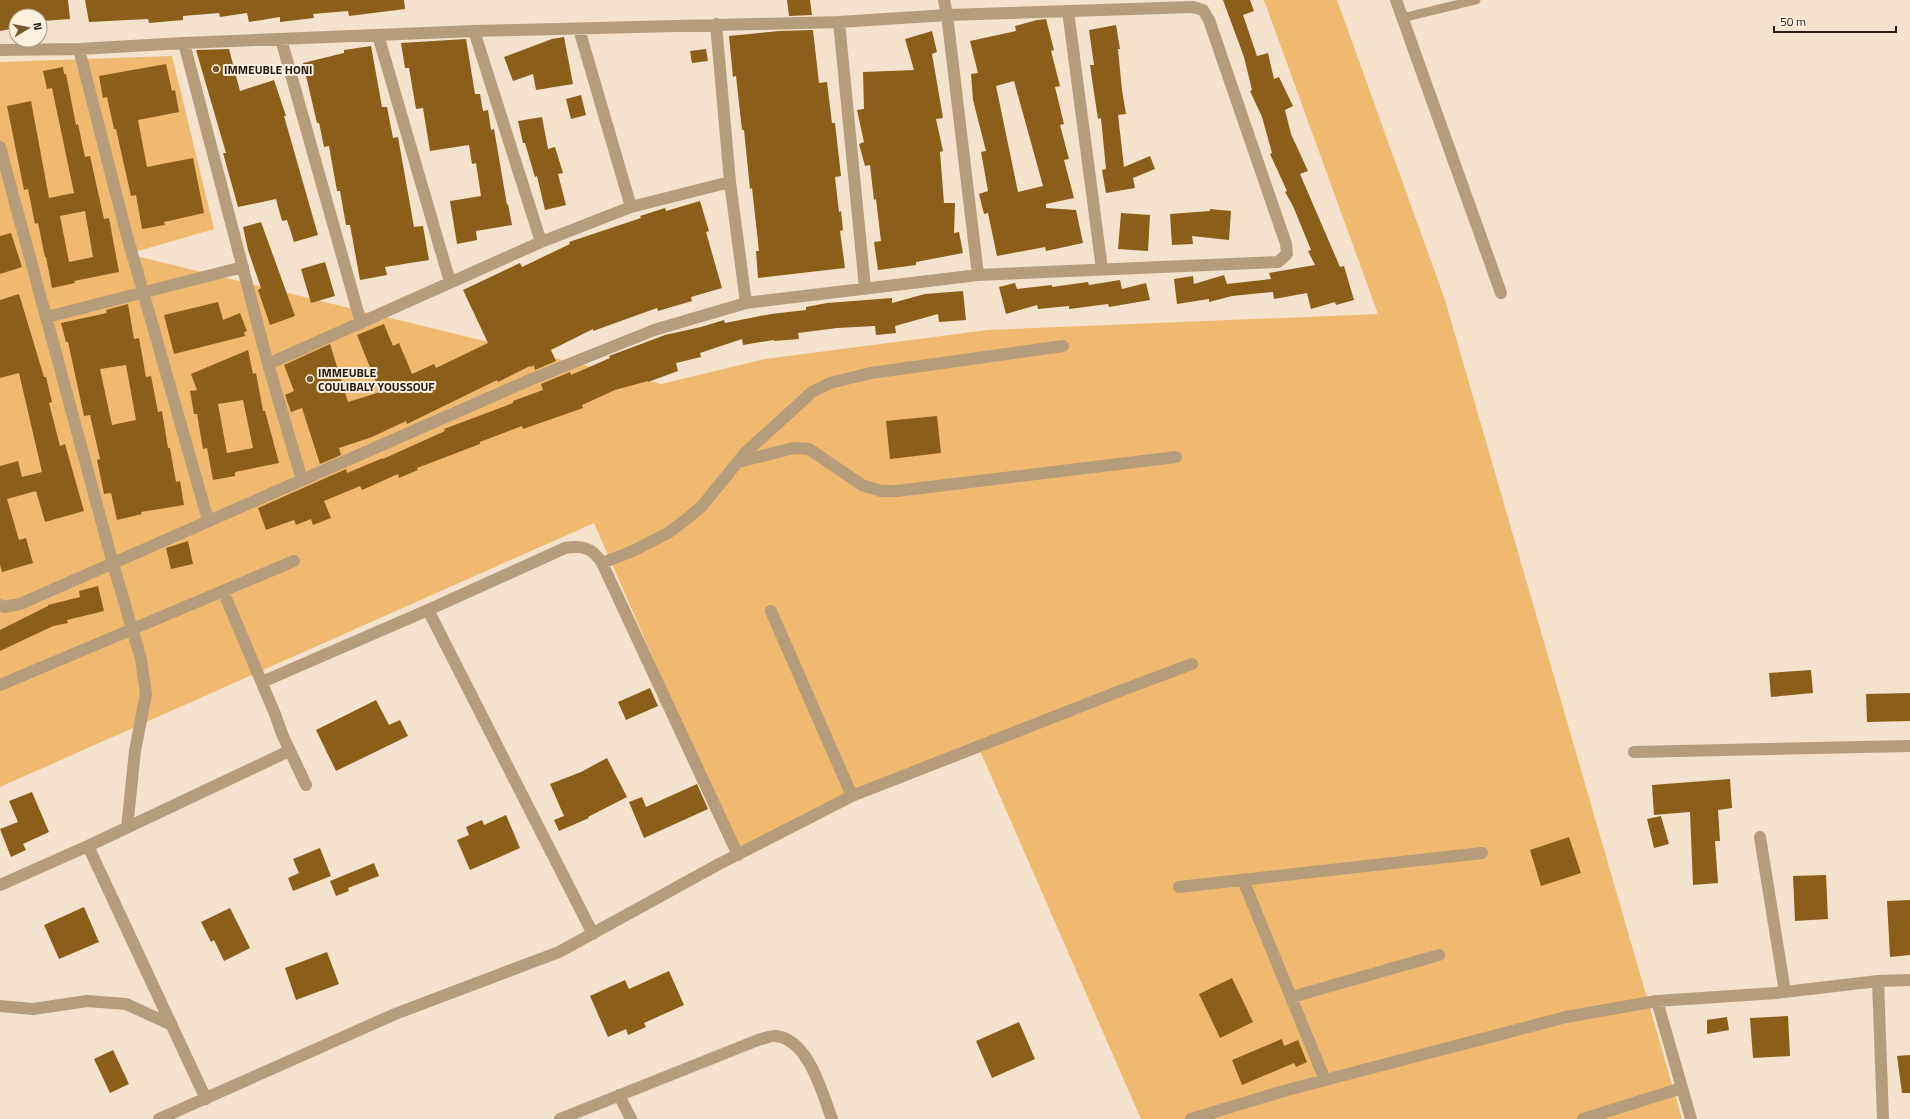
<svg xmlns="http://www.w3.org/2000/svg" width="1910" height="1119" font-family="'Titillium Web',sans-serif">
  <rect width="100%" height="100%" fill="#f4e2cc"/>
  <path fill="#efb96f" d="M1264,0H1337L1445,300L1682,1119H1141L978,746L738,852L594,523L0,787V62L172,56L214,229L128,254L661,384L765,359L988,330L1378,314Z"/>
  <path fill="#8b5f19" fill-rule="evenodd" d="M0,0H68L70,19L42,21L40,23V16H16V28L0,31Z
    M85,0H404L405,9L349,16L348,11L313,14L314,18L280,22V17L249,22L247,13L220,17L219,13L183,16V20L149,23L148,19L89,22Z
    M787,0H810L812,15L789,16Z
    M1223,0H1250L1254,11L1243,15L1257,56L1268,53L1274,79L1279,77L1293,106L1285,110L1291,134L1308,171L1300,174L1340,267L1344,266L1354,300L1336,305L1335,302L1311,309L1307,293L1274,299L1273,292L1232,296L1209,302V299L1177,304L1174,279L1193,276L1194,284L1224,275L1227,284L1271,279L1269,273L1315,265L1308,251L1311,250L1293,206L1285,192L1287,191L1270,154L1272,153L1262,117L1250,91L1252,90L1244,57Z
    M1046,19L1054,50L1051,51L1060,86L1055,87L1064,124L1060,125L1069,159L1064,160L1074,198L1046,204V208L1076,210L1083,243L1046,251L1045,247L997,256L988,213L984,214L979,194L988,191L981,152L986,151L973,100L971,74L978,73L970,41L1016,31L1015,26L1037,20ZM1014,81L1043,186L1018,192L996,86Z
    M1116,25L1120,49H1118L1122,90L1126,114L1118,115L1124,167L1150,156L1155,169L1133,178L1135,188L1106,193L1102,170L1106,169L1101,118L1098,119L1093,86L1090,65H1094L1089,30Z
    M813,30L819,83L827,82L832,123H835L841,176L835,177L839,212L841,211L843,230L840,231L845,268L758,278L756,251H759L752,188L750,189L744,130H742L736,76L733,77L729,36L779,31Z
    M932,31L937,52L932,54L943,118L936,119L943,151L940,152L944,203H955L954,233L959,232L963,253L916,262V265L878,270L874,242L881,241L876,199L874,200L870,165L865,166L859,144L864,142L857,110L864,109L863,72L914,70L905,39Z
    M564,37L573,84L536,90L533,74L513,81L504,57L552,39Z
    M466,39L475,94H480L483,111L488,110L491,130L494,129L507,205L508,204L512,225L476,231L477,240L457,244L450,201L481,196L476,163L472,164L469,145L430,151L423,108L416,109L409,68H405L401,43Z
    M371,46L382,107H387L393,138L398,137L414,227L423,226L429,260L385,267L387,275L360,280L350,225H346L340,191H337L329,146L324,147L320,127L319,123H317L303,63L344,53V50Z
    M229,49L240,91L274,80L286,116H284L318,235L294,242L287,220L282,221L276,199L238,207L223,153H226L196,50Z
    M706,49L708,61L692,63L690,51Z
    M166,64L172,91L175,90L179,112L138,120L147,167L193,158L204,213L164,222L165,225L142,229L136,195L131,196L116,129H114L107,97L103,98L99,76Z
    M63,67L64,74H66L76,125L78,124L85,157L90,156L104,219L109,218L119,272L74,281L75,283L52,288L46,257H45L38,223L35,224L28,189L24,190L7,106L31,101L49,198L74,193L52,88L47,89L43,71ZM85,211L93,257L69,262L60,216Z
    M581,95L586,115L571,119L566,99Z
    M542,117L548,149L555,147L563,173L558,174L566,205L545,210L537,176L535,177L525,143H523L518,121Z
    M700,201L709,231L706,232L722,288L691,297L692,301L658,311L657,308L593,331V329L551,350L556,361L535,370L534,365L531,367L530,366L498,382L497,380L407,424L406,421L372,437L339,448L341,455L320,464L302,408L291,412L285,395L294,391L284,365L330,344L348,402L380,392L357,335L384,324L393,346L399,343L412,374L434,364L436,368L488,343L463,290L520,263L522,267L570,244L569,242L641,218L640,216L665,208L666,211Z
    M1210,209L1231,211L1229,240L1192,236L1193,244L1172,245L1170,214L1210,211Z
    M1121,213L1150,215L1148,251L1118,249Z
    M261,222L295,316L270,325L258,290L261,288L248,250L243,227Z
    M11,233L22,267L0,274V236Z
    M325,262L335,296L311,303L301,269Z
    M1120,280L1122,289L1146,283L1150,300L1109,307L1108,304L1069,309V306L1038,309L1037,305L1006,314L999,287L1015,283L1017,289L1052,285V287L1088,282L1089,285Z
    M963,291L966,320L939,322L938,314L895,326L896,333L876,335L875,326L837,328L798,333L799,339L774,341V340L743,345L742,339L700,353L701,357L676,363L678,371L648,382V381L615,390L582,405L583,408L523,429L522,426L480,442V444L417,468L418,470L399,478L398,474L362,490L360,486L324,501L331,518L313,525L311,519L296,525L294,520L266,530L258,508L346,469L347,473L383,458V459L445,431L444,429L513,403V401L543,390L541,384L570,372L571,375L610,358L609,356L665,335L701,327L724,320L725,323L771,314L806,310V307L827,303L892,298V303L925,294Z
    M19,294L44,377H46L52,402L49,403L60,446L65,444L84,511L45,522L36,491L7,499L19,540L26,538L33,563L2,572L0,565V466L18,461L22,477L42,472L19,373L0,378V300Z
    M218,302L223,320L240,313L247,331L244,332L245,336L174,354L164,315Z
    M128,304L134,339L139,338L146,377L151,376L158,412L162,411L168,448H170L176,482L180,481L184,505L141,512L142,514L117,520L111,493L104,494L97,460L100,459L90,415L84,416L68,342H66L61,323L107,313L106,310ZM126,365L136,420L112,425L100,369Z
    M248,350L253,374L256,373L263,411H265L279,463L235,472V476L213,480L207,448L203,449L197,414H194L190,391L197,390L191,374ZM243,400L253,448L227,453L218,404Z
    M937,416L941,453L890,459L886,421Z
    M188,541L193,564L171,569L166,548Z
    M98,586L104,611L67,620L68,623L53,626L0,651V630L48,606V605L80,597L79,591Z
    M1811,670L1813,693L1771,697L1769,673Z
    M650,688L658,706L626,720L618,702Z
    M1910,693V721L1867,722L1866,694Z
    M376,700L389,725L400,720L408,736L336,771L316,730Z
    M607,758L627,797L588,817L589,818L559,831L554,820L564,816L550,784L581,772Z
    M1730,779L1732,808L1718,810L1720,841H1715L1718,883L1693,885L1690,812L1654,815L1652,785Z
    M697,784L708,809L644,838L629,802L642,797L646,807Z
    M32,792L49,832L23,844L26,850L11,857L0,829L18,822L9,801Z
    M506,815L520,848L470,870L457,840L469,835L466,827L482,820L484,825Z
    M1661,816L1669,844L1654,848L1647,819Z
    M1569,837L1581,873L1541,886L1530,850Z
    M320,848L331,876L293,891L288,878L299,873L293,859Z
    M374,863L379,876L348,888L349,891L336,896L330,881Z
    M1826,875L1828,919L1795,921L1793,876Z
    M1910,900V955L1890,957L1887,901Z
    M84,907L99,942L59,959L44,925Z
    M230,908L250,948L224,961L214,940L211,942L201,922Z
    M327,952L339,984L296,1000L285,968Z
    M669,971L684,1005L644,1023L646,1027L628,1035L626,1029L608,1037L590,996L625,980L629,989Z
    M1232,978L1253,1022L1220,1038L1199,994Z
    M1788,1016L1790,1056L1753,1058L1750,1018Z
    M1727,1017L1729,1030L1707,1034V1020Z
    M1019,1022L1035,1059L992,1078L976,1041Z
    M1282,1039L1284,1046L1298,1040L1307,1062L1296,1067L1294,1063L1242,1085L1232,1060Z
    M113,1050L129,1084L110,1093L94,1059Z
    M1910,1055V1093H1902L1897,1056Z"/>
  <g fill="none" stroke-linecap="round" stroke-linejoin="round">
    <path stroke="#b69c7a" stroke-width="9" d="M1402,18L1476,0"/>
    <path stroke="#b69c7a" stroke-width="12" d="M944,0L947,15L978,275
      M1396,0L1501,293
      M1068,11L1102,269
      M839,22L865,288
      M716,24L730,182L746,303
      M579,29L631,207
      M474,31L541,242
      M378,35L450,282
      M281,39L361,323
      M184,43L268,364L302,480
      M79,49L124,225L208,520
      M0,50L79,49L184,43L474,31L839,22L947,15L1193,7L1203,10L1209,20L1286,244L1287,254L1278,262L978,275L746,303L654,330L532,379L20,604L4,607L0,605
      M0,147L113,564L141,659L146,694L135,751L127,828
      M47,317L243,267
      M268,364L541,242L631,207L730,182
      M738,462L794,448L809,449L862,485L881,491H896L1176,457
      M602,563L633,551L668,533L688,518L702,506L745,453L812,392L830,383L871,373L1063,346
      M223,591L275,714L282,734L306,785
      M428,610L593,934
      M771,611L852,796
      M262,682L428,610L565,548C582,545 593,548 602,563L738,855
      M0,685L294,561
      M1634,752L1910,746
      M1760,837L1785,992
      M88,846L206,1099
      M1243,880L1325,1080
      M0,885L88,846L289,751
      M1179,887L1482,853
      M1878,981L1883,1119
      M1292,997L1439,955
      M1657,1001L1691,1119
      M0,1006L33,1009L87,1001L126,1004L172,1025
      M619,1095L631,1119
      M159,1119L395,1014L559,952L719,864L852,796L1125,689L1192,664
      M560,1119L758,1040C763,1039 771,1035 776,1036C809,1040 822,1093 832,1119
      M1191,1119L1287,1090L1566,1017L1657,1001L1776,993L1878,981L1910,980
      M1583,1119L1682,1088"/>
  </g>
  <g fill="#77592e" stroke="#fff0de" stroke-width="1.5">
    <circle cx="216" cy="69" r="4"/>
    <circle cx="310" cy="379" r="4"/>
  </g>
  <g text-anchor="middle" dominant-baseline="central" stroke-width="4" stroke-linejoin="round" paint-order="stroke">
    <g font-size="12" font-weight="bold" fill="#231d15" stroke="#fff0de" text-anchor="start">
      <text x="224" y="69">IMMEUBLE HONI</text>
      <text x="318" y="372">IMMEUBLE<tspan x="318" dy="14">COULIBALY YOUSSOUF</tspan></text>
    </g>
  </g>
  <g transform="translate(28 28) rotate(80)"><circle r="19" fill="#fff0de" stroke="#a79c8e"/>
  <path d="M0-3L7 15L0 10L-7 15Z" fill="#77592e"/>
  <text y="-6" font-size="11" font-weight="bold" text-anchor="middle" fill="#231d15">N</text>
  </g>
  <path d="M1774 26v6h122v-6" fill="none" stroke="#231d15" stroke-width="2"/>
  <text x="1780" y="26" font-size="12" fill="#231d15" stroke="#fff0de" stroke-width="3" paint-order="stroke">50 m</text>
</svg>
